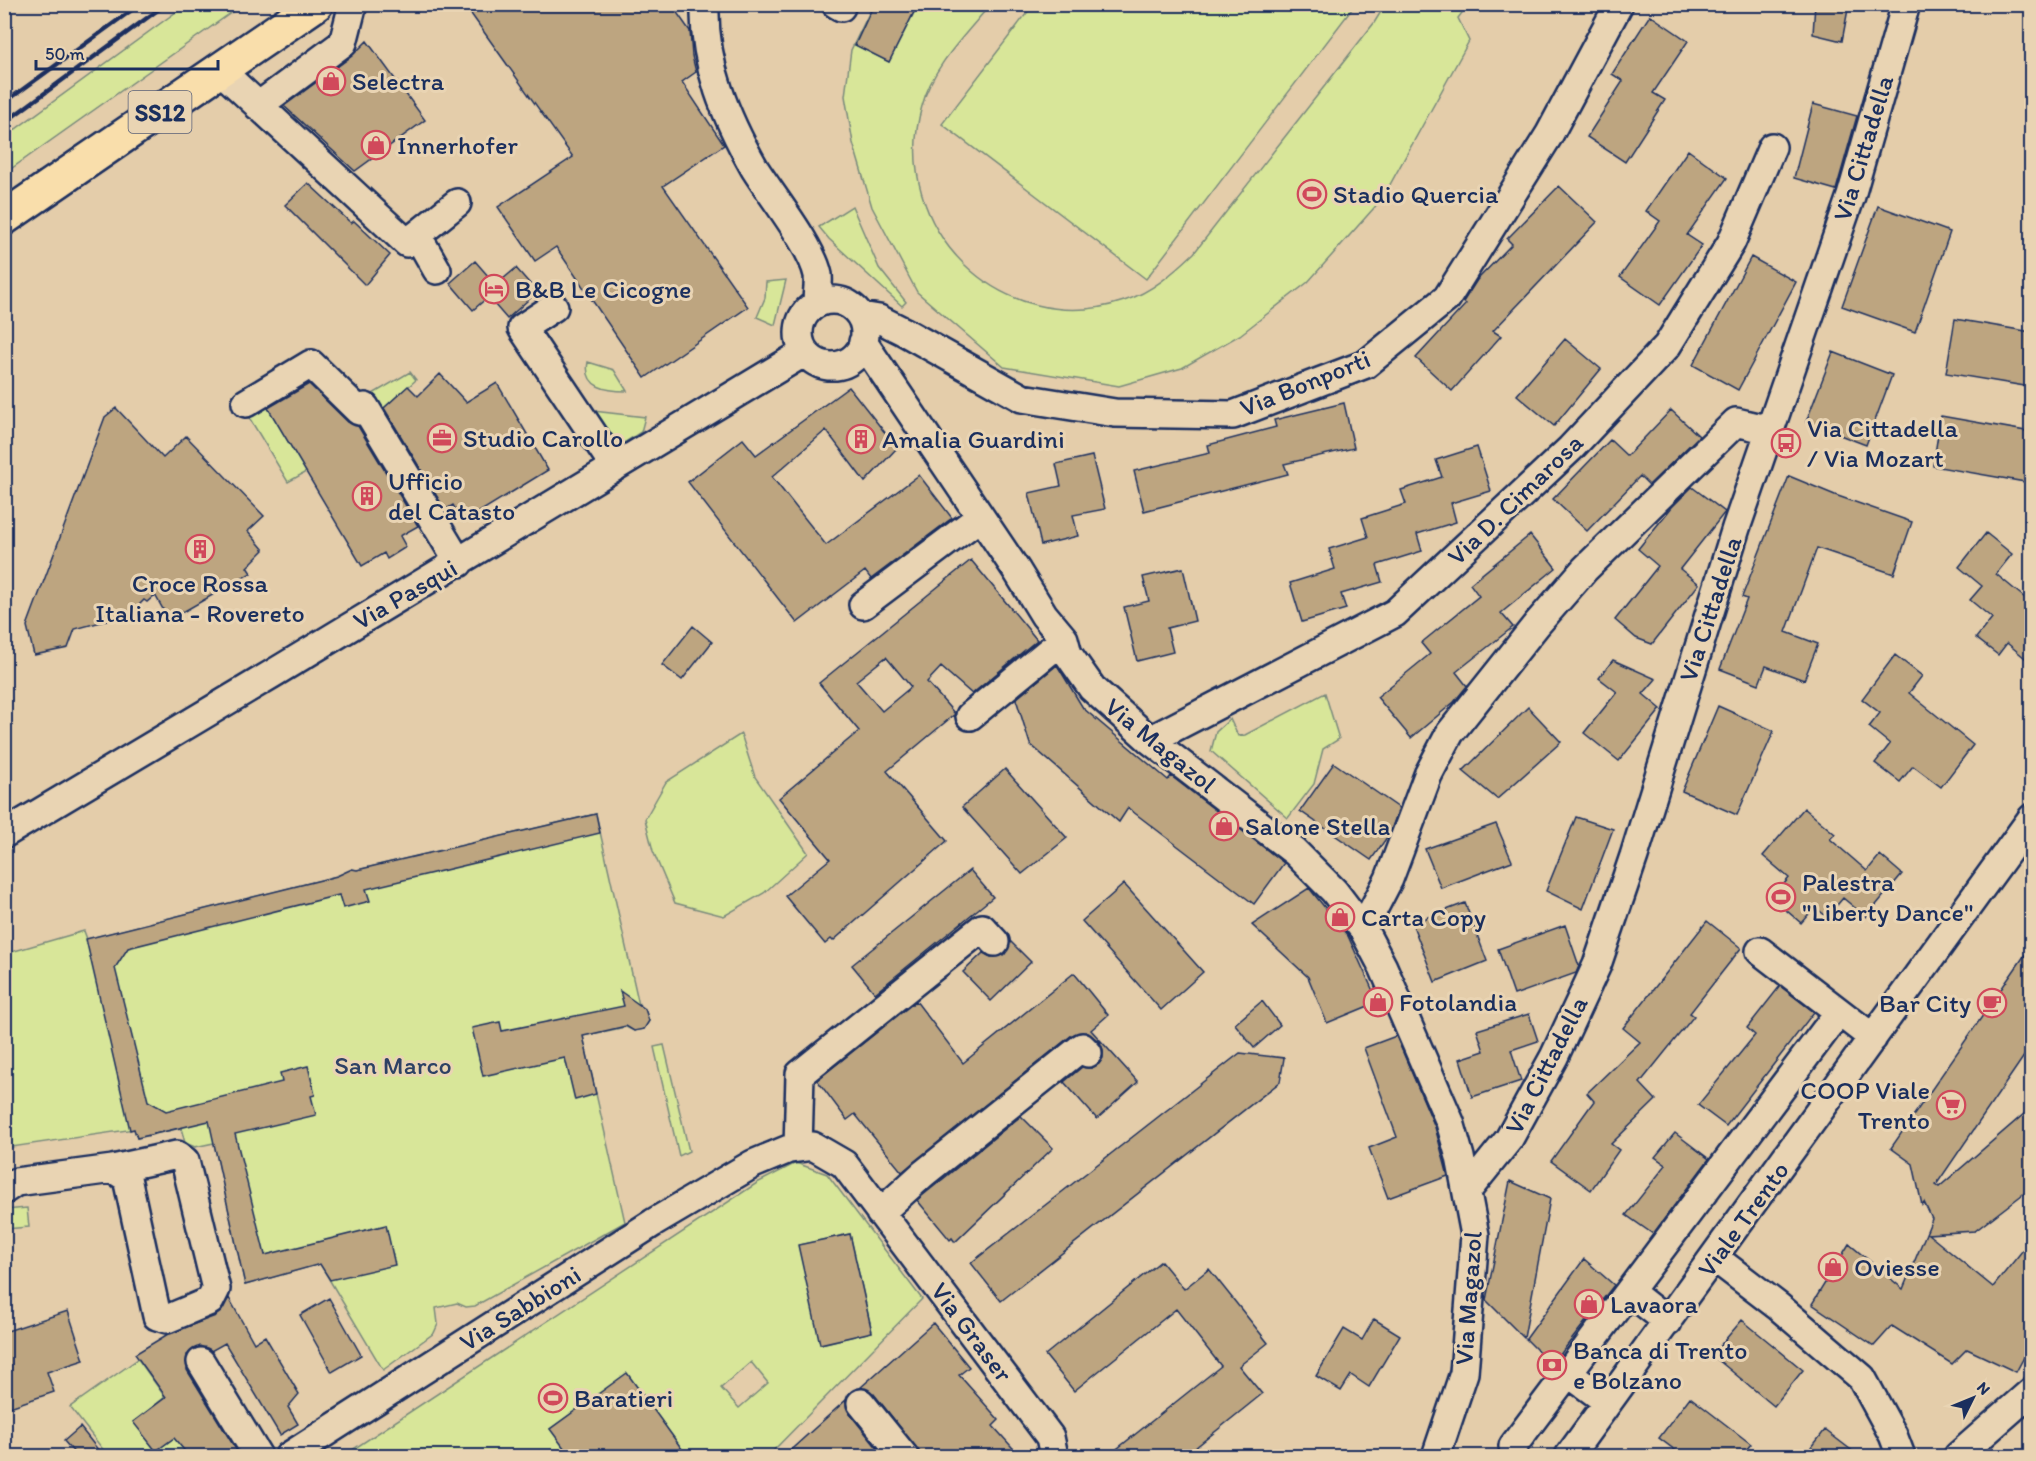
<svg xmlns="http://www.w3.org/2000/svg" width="2036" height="1461" font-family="Itim,sans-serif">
  <rect width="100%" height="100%" fill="#e4cdaa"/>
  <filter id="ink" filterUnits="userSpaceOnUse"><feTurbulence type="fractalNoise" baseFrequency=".0167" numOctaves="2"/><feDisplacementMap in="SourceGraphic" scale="12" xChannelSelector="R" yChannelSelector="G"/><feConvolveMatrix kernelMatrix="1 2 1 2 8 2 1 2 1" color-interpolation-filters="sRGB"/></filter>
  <g filter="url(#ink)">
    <path fill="#d8e699" stroke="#7a8a7c" stroke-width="1.5" fill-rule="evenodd" d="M187,4L242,5L5,173V137Z
      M873,5L855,45L889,62L918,5H990C965,35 932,67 922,106C887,227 1002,342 1124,301C1152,292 1173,273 1194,253L1374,23L1385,5H1468L1458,18L1469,41L1382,199L1308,282L1240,335L1182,368L1119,386L1004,367L917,292L872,207L853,143L845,96L851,50Z
      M1033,5V4L1355,5L1146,279L942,124Z
      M852,206L879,268L906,302L902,306L829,239L819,227Z
      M786,280L775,325L757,317L765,298L766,282Z
      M588,362L614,370L627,391C607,391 583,388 588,362Z
      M410,372L416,380L392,401L436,475L423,483L371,395Z
      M266,404L306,472L288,482L247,414Z
      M593,411L645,417L641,432L610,452Z
      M1325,693L1339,739L1323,749L1314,784L1288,818L1211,751L1216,732L1230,719L1238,736L1245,735Z
      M741,734L755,777L808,853L764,893L724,916L675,903L653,851L645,819L666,782Z
      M596,814L639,1005L645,1009L649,1021L644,1029L634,1031L626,1027L583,1036L625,1222L475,1306L466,1307L457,1303L436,1308L438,1324L434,1333L383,1370L320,1264L245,1285L214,1143L195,1147L185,1143L181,1128L137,1138L134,1129L5,1148L4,954L84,931L87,939L337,876L352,869L357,870Z
      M664,1045L689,1151L679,1156L654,1047Z
      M796,1163L827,1174L922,1299L768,1456H687L627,1374L550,1429L570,1456H343L757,1183ZM850,1234L872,1332L821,1344L799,1245ZM751,1362L768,1383L739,1408L721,1388Z
      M27,1208L29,1227L5,1229V1210Z
      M138,1359L165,1397L134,1422L156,1451L174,1438L189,1456H108L70,1407Z"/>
    <path fill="#bda580" stroke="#1b2f5e" stroke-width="1.5" fill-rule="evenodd" d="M464,4H671L690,31L692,56L696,72L682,82L724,145L663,186L748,307L645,378L556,247L535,261L498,207L573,157Z
      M874,4H918L889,62L855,45Z
      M1815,4H1849L1842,41L1813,34Z
      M1650,15L1688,41L1653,93L1665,100L1625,162L1587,137L1623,81L1612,74Z
      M367,41L425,120L355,171L284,106L352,56Z
      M1813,104L1857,116L1836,190L1794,178Z
      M1688,150L1727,178L1687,235L1702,245L1660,305L1620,277L1660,221L1646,211Z
      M308,183L351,223L354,221L390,255L365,285L285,205Z
      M1559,186L1597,222L1493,331L1501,336L1452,391L1416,358L1466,304L1463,302L1477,280L1512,244L1507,239Z
      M1878,206L1950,232L1915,332L1842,306Z
      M1751,257L1796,282L1738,390L1693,365Z
      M475,261L496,285L516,268L537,292L507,319L488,297L473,310L450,283Z
      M1955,319L2031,332V387L1946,373Z
      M1565,339L1601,369L1554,426L1517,395Z
      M1833,352L1892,375L1866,445L1806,422Z
      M440,374L466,402L497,383L548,470L463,522L453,505L445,510L384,408L408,386L418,396Z
      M309,384L348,422L358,426L418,526L400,536L406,547L387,559L384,553L362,566L268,408Z
      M849,387L897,448L865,482L826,430L772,477L826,545L919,475L952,518L871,579L865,571L797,623L688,482L743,439L756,455Z
      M1344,403L1354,448L1284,464L1288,474L1144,511L1134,471L1210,453L1208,445L1276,427L1274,420Z
      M116,408L163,458L186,436L264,516L248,531L264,550L247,567L251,573L169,620L155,595L147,602L144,600L130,614L75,629L68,648L34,655L27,626L105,417Z
      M1671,410L1699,436L1649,485L1640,476L1587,531L1553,499L1610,440L1627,456Z
      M1941,416L2031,432V483L1933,466Z
      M1477,447L1491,491L1451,503L1456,522L1417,534L1422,551L1377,565L1382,582L1341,594L1346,609L1302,622L1290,583L1335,569L1329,549L1368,537L1362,518L1406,504L1401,490L1442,477L1436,460Z
      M1092,456L1105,509L1073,515L1078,536L1041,545L1029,493L1061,486L1056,464Z
      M1789,476L1835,495L1912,522L1894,574L1817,548L1786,632L1818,644L1804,680L1766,666L1759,684L1720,669L1747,599L1742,597Z
      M1692,487L1725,512L1680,569L1699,584L1652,644L1636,638L1615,620L1658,566L1638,549L1672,507Z
      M1986,533L2012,554L1996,574L2031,603V663L2007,643L1998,655L1976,638L1992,618L1970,600L1982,586L1959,567Z
      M1530,535L1556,568L1501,613L1513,627L1456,672L1467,686L1454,702L1411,738L1377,697L1430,654L1421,643L1479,596L1470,584Z
      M971,560L1037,640L972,694L941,667L927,682L955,714L887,771L947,841L833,941L831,939L825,944L785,896L830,859L779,798L859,731L819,683ZM886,657L911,687L882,711L856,681Z
      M1183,568L1195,621L1167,628L1173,652L1137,661L1124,607L1149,601L1143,577Z
      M693,626L712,642L682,680L662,665Z
      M1895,655L1922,676L1909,693L1973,745L1941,787L1913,766L1900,782L1875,763L1890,744L1869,727L1880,713L1862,699Z
      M1613,660L1656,679L1643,694L1661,709L1619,761L1584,733L1617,692L1599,678Z
      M1057,665L1083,708L1168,780L1171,776L1284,863L1254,904L1128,808L1119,822L1030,744L1016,699Z
      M1718,706L1774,731L1737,815L1682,791Z
      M1528,707L1561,742L1497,799L1463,771Z
      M1334,763L1399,808L1390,833L1371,860L1300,811Z
      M1005,769L1067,838L1022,874L962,807Z
      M1804,808L1835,834L1830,839L1867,871L1880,855L1902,874L1866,917L1843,898L1827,917L1815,907L1801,923L1772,898L1789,878L1763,856Z
      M596,814L600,833L366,889L370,901L343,908L339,895L128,948L115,968L148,1101L166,1111L282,1082L280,1073L308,1066L315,1095L311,1096L316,1115L235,1134L265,1255L386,1225L395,1265L330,1280L320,1264L245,1285L209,1121L137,1138L134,1129L130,1130L86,939L337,876L352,869L357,870Z
      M1576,817L1613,829L1583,909L1546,891Z
      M1496,824L1512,861L1441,888L1425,849Z
      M970,870L993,897L875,993L852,965Z
      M1124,884L1203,972L1161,1010L1082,921Z
      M1309,888L1348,936L1378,1002L1327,1023L1308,977L1252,925Z
      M1465,903L1487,961L1435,982L1412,923Z
      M1707,921L1741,948L1690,1013L1694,1016L1640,1083L1656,1100L1611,1144L1619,1150L1591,1190L1551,1161L1594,1101L1587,1093L1640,1042L1623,1028Z
      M1565,925L1579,966L1576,973L1514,995L1498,949Z
      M1010,941L1031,962L991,1001L963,972L983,953L991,957L1005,954Z
      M2031,946V1046L1936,1185L1939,1187L2031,1108V1188L1975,1231L1928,1234L1993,1287L2031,1240V1344L2016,1372L1967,1349L1952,1364L1892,1326L1874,1346L1812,1304L1849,1244L1903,1289L1932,1219L1924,1202L1922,1205L1913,1164L1891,1148Z
      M1074,973L1108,1015L1091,1030L1138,1082L1097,1119L1064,1082L1082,1067L1091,1068L1099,1064L1103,1058V1050L1100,1042L1086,1032L1072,1035L902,1172L855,1114L847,1120L817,1080L916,1001L963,1063Z
      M1780,986L1814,1012L1726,1126L1698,1105L1755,1035L1747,1028Z
      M620,991L645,1009L649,1021L644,1029L634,1031L626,1026L583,1036L596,1094L575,1100L565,1058L483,1076L472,1028L500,1022L502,1031L624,1006Z
      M1262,1001L1280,1025L1254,1048L1235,1024Z
      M1529,1014L1538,1041L1511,1050L1521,1081L1472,1097L1460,1059L1484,1051L1477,1030Z
      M1396,1036L1435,1127L1448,1176L1388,1198L1369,1148L1397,1137L1364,1048Z
      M1240,1053L1284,1058L1280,1082L1001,1301L971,1263Z
      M1021,1116L1053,1148L955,1242L952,1238L950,1240L917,1200Z
      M1675,1133L1709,1159L1653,1234L1626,1215L1666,1165L1655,1157Z
      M1510,1181L1550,1199L1524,1338L1486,1300Z
      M850,1234L872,1332L820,1344L798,1245Z
      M1584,1259L1614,1285L1552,1365L1526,1339Z
      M1161,1261L1184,1289L1209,1269L1268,1343L1239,1366L1262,1394L1185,1456H1108L1221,1366L1176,1309L1074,1391L1045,1355Z
      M229,1298L254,1343L265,1336L299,1394L288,1407L298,1424L280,1435L225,1343L211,1351L200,1346L187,1355V1370L240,1456H189L174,1438L156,1451L133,1422L166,1397L135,1354L168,1334L216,1316Z
      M329,1298L361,1355L332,1372L300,1315Z
      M68,1311L84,1360L47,1372L54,1392L4,1409V1332Z
      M1374,1319L1400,1335L1369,1387L1351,1375L1341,1391L1316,1376L1344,1329L1362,1340Z
      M1742,1320L1803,1370L1774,1406L1712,1355Z
      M933,1323L969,1367L959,1375L999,1420L993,1426L1020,1456H923L873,1393L860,1388Z
      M627,1373L687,1456H570L550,1429Z
      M1690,1397L1751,1444L1741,1456H1683L1659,1438Z
      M846,1400L849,1413L878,1449L869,1456H784Z
      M80,1427L103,1456H77L64,1441Z
      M1825,1430L1859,1456H1805Z"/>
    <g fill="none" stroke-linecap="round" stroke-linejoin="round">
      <g stroke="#1b2f5e" stroke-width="32">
        <path id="minor" d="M705,4C703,64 726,118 755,169C772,196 812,246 818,275C819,284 817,294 817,303
          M836,4L841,7L842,4
          M220,70L407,243L457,203
          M258,106L343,43L353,4
          M417,235L437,270
          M799 333a33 33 0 1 1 66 0a33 33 0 1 1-66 0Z
          M554,307L522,328L615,467
          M861,316L879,319L903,331L1022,398L1115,413L1233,415L1366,364L1447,298L1549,135L1619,4
          M863,342L1017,571L1044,615L1064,639L1068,654L1092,688L1150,740L1295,852L1334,891L1363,929L1383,967L1450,1122L1460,1157L1475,1235L1464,1373L1436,1456
          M246,403L311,364L359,411L365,407L459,563
          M863,605L980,517
          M970,716L1064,639
          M1150,740L1395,613L1570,449L1667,346L1731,243L1772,147
          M4,834C272,675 538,514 805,352
          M1363,929L1389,879L1428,775L1450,733L1537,624L1585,569L1736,422L1770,430
          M1760,951L1873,1038
          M798,1148L800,1074L982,928L995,942
          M4,1190L16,1182L113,1169L177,1155L185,1161L216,1289L210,1301L167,1319L157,1316L127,1178L113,1169
          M1467,1191L1509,1139L1554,1057L1597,965L1634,856L1736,528L1851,196L1906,4
          M880,1213L923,1174L1082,1047L1088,1053
          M1715,1258L1779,1307L1862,1378L1893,1435L1901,1456
          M1630,1292L1668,1322
          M201,1362L258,1456
          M1567,1372L1608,1402
          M861,1403L904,1456
          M1513,1446L1839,1012
          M289,1456L653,1223L753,1164L789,1149L813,1146L844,1164L1050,1437L1054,1456
          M1569,1456L2032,818
          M1958,1456L2032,1391"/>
      </g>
      <g stroke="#1b2f5e" stroke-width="38">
        <path id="major" d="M4,218L316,4"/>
      </g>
      <use href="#minor" stroke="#e9d4b3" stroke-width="27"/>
      <use href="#major" stroke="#f9deab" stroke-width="33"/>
      <path stroke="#1b2f5e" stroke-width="4.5" d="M4,103L140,4
        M4,123L166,4"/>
    </g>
  </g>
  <defs>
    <g id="shop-ring" transform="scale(1.5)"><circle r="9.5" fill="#e9d4b3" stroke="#d1495b" stroke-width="1.5"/><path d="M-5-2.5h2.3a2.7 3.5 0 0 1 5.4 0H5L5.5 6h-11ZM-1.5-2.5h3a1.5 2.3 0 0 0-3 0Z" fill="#d1495b"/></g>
    <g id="stadium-ring" transform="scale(1.5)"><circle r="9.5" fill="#e9d4b3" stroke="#d1495b" stroke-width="1.5"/><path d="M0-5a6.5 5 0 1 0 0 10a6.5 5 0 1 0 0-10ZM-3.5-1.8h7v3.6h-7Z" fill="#d1495b"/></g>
    <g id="hotel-ring" transform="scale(1.5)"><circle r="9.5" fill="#e9d4b3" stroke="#d1495b" stroke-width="1.5"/><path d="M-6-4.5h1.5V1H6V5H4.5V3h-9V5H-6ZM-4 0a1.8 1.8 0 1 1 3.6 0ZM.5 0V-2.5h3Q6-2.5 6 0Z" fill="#d1495b"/></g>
    <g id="office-ring" transform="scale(1.5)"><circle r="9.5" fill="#e9d4b3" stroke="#d1495b" stroke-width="1.5"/><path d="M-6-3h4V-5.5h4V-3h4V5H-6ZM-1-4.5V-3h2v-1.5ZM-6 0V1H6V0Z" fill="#d1495b"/></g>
    <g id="building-ring" transform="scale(1.5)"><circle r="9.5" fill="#e9d4b3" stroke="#d1495b" stroke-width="1.5"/><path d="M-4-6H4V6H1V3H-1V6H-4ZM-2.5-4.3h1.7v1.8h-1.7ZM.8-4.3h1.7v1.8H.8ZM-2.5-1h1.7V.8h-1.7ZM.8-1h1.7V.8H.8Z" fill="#d1495b"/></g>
    <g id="bus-ring" transform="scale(1.5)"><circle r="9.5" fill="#e9d4b3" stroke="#d1495b" stroke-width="1.5"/><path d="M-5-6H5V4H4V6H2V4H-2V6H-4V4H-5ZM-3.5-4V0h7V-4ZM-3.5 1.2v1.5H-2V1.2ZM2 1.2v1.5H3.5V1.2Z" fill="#d1495b"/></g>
    <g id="cafe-ring" transform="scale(1.5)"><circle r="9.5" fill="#e9d4b3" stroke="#d1495b" stroke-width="1.5"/><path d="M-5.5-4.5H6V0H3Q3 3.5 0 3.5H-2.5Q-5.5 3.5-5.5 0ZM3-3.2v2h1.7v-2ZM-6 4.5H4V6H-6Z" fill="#d1495b"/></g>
    <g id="supermarket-ring" transform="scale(1.5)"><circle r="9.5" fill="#e9d4b3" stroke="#d1495b" stroke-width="1.5"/><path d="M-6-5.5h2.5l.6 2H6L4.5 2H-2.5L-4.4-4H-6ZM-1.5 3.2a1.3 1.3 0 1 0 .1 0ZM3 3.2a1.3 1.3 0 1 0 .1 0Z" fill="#d1495b"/></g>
    <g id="bank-ring" transform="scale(1.5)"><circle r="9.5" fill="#e9d4b3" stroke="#d1495b" stroke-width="1.5"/><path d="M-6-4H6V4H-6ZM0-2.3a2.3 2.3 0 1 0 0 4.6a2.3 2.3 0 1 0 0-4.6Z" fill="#d1495b"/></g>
  </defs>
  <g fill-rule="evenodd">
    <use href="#shop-ring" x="331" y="81"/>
    <use href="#shop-ring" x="376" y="145"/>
    <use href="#stadium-ring" x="1312" y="194"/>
    <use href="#hotel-ring" x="494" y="289"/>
    <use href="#office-ring" x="442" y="438"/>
    <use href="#building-ring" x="861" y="439"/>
    <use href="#bus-ring" x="1786" y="443"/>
    <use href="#building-ring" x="367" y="496"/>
    <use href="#building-ring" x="200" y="549"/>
    <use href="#shop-ring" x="1224" y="826"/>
    <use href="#stadium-ring" x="1781" y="897"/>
    <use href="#shop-ring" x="1340" y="917"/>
    <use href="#shop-ring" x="1378" y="1002"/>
    <use href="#cafe-ring" x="1992" y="1003"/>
    <use href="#supermarket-ring" x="1951" y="1105"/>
    <use href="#shop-ring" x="1833" y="1267"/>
    <use href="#shop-ring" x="1589" y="1304"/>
    <use href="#bank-ring" x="1552" y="1365"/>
    <use href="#stadium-ring" x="553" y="1398"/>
  </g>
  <g text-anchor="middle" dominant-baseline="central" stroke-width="6" stroke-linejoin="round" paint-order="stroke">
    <rect fill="#e9d4b3" stroke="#596078" stroke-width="1.5" x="128.5" y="91" width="63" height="42" rx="4.5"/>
    <g font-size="24" font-weight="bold" fill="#1b2f5e">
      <text x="160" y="112">SS12</text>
    </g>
    <g font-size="26" fill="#1b2f5e" stroke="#e9d4b3" text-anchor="start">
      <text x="352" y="81">Selectra</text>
      <text x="397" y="145">Innerhofer</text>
      <text x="1333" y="194">Stadio Quercia</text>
      <text x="515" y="289">B&amp;B Le Cicogne</text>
      <text x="1807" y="428">Via Cittadella<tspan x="1807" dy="30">/ Via Mozart</tspan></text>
      <text x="463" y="438">Studio Carollo</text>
      <text x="882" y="439">Amalia Guardini</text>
      <text x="388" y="481">Ufficio<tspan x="388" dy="30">del Catasto</tspan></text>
      <text x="200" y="583" text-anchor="middle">Croce Rossa<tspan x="200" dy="30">Italiana - Rovereto</tspan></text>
      <text x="1245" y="826">Salone Stella</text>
      <text x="1802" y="882">Palestra<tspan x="1802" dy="30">"Liberty Dance"</tspan></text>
      <text x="1361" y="917">Carta Copy</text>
      <text x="1399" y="1002">Fotolandia</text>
      <text x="1971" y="1003" text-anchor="end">Bar City</text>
      <text x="1930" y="1090" text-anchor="end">COOP Viale<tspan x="1930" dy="30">Trento</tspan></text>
      <text x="1854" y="1267">Oviesse</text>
      <text x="1610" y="1304">Lavaora</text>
      <text x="1573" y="1350">Banca di Trento<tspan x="1573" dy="30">e Bolzano</tspan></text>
      <text x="574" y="1398">Baratieri</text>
    </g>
    <g font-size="26" fill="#1b2f5e" stroke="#e9d4b3">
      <text transform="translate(1863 148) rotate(-73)">Via Cittadella</text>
      <text transform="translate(1305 383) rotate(-22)">Via Bonporti</text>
      <text transform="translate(1515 499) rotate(-44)">Via D. Cimarosa</text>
      <text transform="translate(405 594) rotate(-30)">Via Pasqui</text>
      <text transform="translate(1710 609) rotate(-72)">Via Cittadella</text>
      <text transform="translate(1161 745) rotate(39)">Via Magazol</text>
      <text transform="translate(1546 1065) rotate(-63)">Via Cittadella</text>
      <text transform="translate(1743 1219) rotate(-54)">Viale Trento</text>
      <text transform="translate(1468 1298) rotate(-86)">Via Magazol</text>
      <text transform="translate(520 1308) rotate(-32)">Via Sabbioni</text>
      <text transform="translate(972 1332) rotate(53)">Via Graser</text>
    </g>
    <g font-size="26" fill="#2e4164" stroke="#e9d4b3">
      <text x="393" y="1065">San Marco</text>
    </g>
  </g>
  <rect width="2036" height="1461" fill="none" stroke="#e9d4b3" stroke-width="24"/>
  <rect x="12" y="12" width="2012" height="1437" fill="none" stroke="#1b2f5e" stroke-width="2" filter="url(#ink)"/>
  <g transform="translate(1973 1398) rotate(47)" stroke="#e9d4b3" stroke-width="4.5" paint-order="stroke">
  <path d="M0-4.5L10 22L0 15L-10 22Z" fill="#1b2f5e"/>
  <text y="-9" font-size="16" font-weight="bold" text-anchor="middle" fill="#1b2f5e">N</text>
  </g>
  <path d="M36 60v9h182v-9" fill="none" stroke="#1b2f5e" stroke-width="3"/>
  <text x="45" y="60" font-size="18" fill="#1b2f5e" stroke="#e9d4b3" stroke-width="4.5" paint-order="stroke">50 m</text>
</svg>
